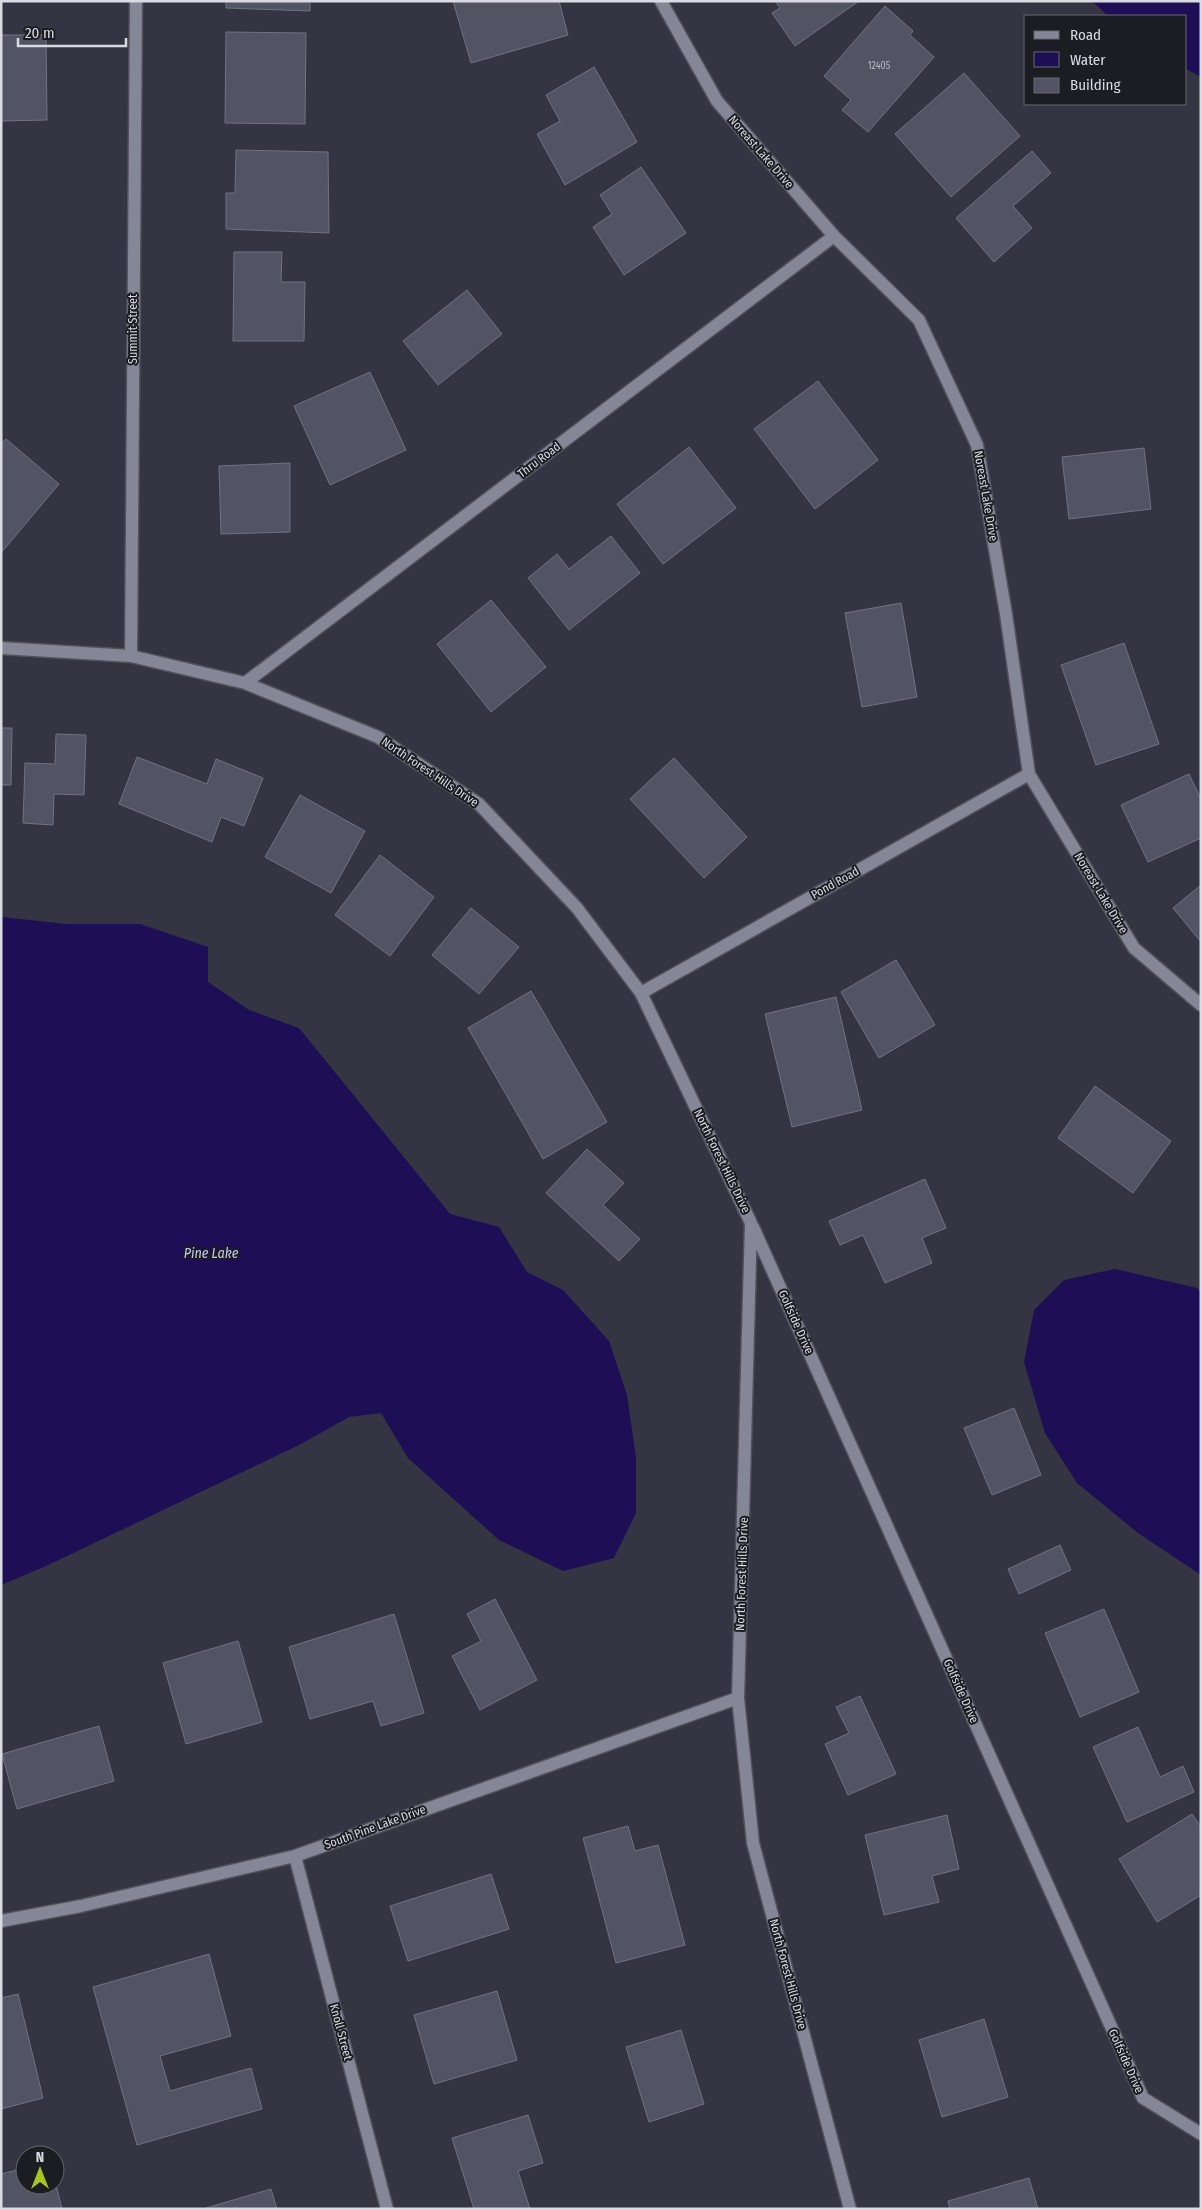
<svg xmlns="http://www.w3.org/2000/svg" width="1202" height="2210" font-family="'Fira Sans Condensed',sans-serif">
  <rect width="100%" height="100%" fill="#343442"/>
  <path fill="#1d0e55" d="M1092,1H1201V77L1186,69V16H1108Z
    M1,917L67,924H140L208,947V982L249,1010L299,1028L450,1214L499,1227L527,1272L563,1290L609,1341L627,1395L636,1458V1513L614,1558L563,1571L499,1540L408,1458L381,1413L349,1417L299,1445L44,1567L1,1585Z
    M1115,1269L1197,1288L1201,1293V1575L1138,1533L1077,1483L1045,1433L1024,1362L1034,1310L1064,1280Z"/>
  <path fill="#535463" stroke="#717282" d="M226,1H310V11L226,8Z
    M453,1H559L568,35L471,63Z
    M775,1H859L795,46L772,13L780,8Z
    M885,6L913,31L910,35L934,57L868,132L842,110L851,100L824,76Z
    M226,32L306,33L305,124L225,123Z
    M1,35H46L47,120L1,121Z
    M594,67L637,142L565,185L537,134L560,121L546,95Z
    M964,73L1020,136L951,197L895,134Z
    M236,150L328,152L329,233L226,229V193H235Z
    M1032,151L1051,173L1013,206L1032,228L994,262L956,218Z
    M641,167L686,233L624,275L593,227L612,214L600,195Z
    M234,252H282L281,282H305L304,341H233Z
    M467,290L502,334L438,385L403,341Z
    M370,372L406,450L330,485L294,406Z
    M818,381L878,460L815,509L754,429Z
    M6,439L59,484L1,553V444Z
    M689,447L736,508L663,564L617,504Z
    M1144,448L1151,509L1069,519L1062,457Z
    M290,463V532L221,534L219,466Z
    M611,536L640,573L569,630L528,578L557,554L569,569Z
    M491,600L546,667L491,712L437,644Z
    M901,603L917,697L862,707L845,613Z
    M1124,643L1159,744L1096,765L1061,665Z
    M1,728H12L11,785H1Z
    M56,734L86,735L84,795L54,794L53,825L23,823L25,763L55,764Z
    M137,757L207,784L216,759L263,778L244,826L221,817L212,842L119,804Z
    M674,758L747,837L704,878L630,799Z
    M1189,774L1201,799V838L1148,862L1121,805Z
    M300,795L365,831L331,893L265,857Z
    M380,855L434,897L390,956L335,915Z
    M1201,885V942L1173,908Z
    M471,908L519,947L479,994L432,955Z
    M896,960L935,1025L879,1058L841,992Z
    M531,991L607,1122L543,1159L468,1028Z
    M836,997L862,1110L792,1127L765,1014Z
    M1095,1086L1171,1141L1133,1193L1058,1138Z
    M587,1149L624,1183L603,1205L640,1239L619,1261L546,1193Z
    M925,1179L946,1228L922,1238L932,1263L885,1283L863,1235L840,1245L829,1221Z
    M1014,1408L1041,1475L992,1495L964,1428Z
    M1060,1545L1071,1570L1019,1594L1008,1569Z
    M495,1599L537,1680L480,1710L452,1656L481,1641L467,1614Z
    M1104,1609L1139,1692L1080,1717L1045,1633Z
    M394,1614L424,1713L381,1726L373,1701L310,1719L289,1647Z
    M238,1641L262,1722L186,1744L163,1663Z
    M860,1696L896,1774L848,1795L825,1744L849,1733L836,1707Z
    M99,1726L114,1781L17,1809L2,1754Z
    M1138,1727L1160,1777L1183,1766L1194,1792L1127,1822L1093,1747Z
    M1192,1814L1201,1827V1895L1157,1922L1119,1859Z
    M947,1815L959,1869L932,1876L939,1902L884,1915L865,1835Z
    M628,1826L635,1851L658,1845L685,1945L616,1963L583,1838Z
    M491,1874L509,1929L408,1961L390,1906Z
    M209,1954L231,2036L160,2056L170,2091L251,2068L262,2109L137,2145L93,1987Z
    M497,1991L517,2060L434,2084L414,2015Z
    M18,1994L43,2098L1,2109V1998Z
    M984,2019L1008,2097L942,2117L919,2040Z
    M681,2030L704,2104L649,2122L626,2047Z
    M528,2115L543,2163L518,2171L530,2209H474L452,2138Z
    M25,2168V2185H55V2181L62,2209H2L1,2174Z
    M1029,2178L1038,2209H950L948,2201Z
    M271,2189L277,2209H206V2208Z"/>
  <g fill="none" stroke-linecap="round" stroke-linejoin="round">
    <g stroke="#51515d" stroke-width="15">
      <path id="street" d="M661,1L717,101L834,236L919,320L977,445L1006,614L1029,774L1134,948L1201,1005
        M1,648L131,656L245,683L378,737L479,804L577,908L641,993L751,1223L738,1698L753,1843L850,2209
        M131,656L136,1
        M245,683L834,236
        M641,993L1029,774
        M753,1227L1143,2098L1201,2134
        M295,1856L387,2209
        M1,1921L81,1906L295,1856L738,1698"/>
    </g>
    <use href="#street" stroke="#858696" stroke-width="12"/>
  </g>
  <g text-anchor="middle" dominant-baseline="central" stroke-width="4" stroke-linejoin="round" paint-order="stroke">
    <g font-size="10" fill="#b8b8c3">
      <text x="879" y="66">12405</text>
    </g>
    <g font-size="12" fill="#dadae3" stroke="#1c1d23">
      <text transform="translate(761 152) rotate(49)">Noreast Lake Drive</text>
      <text transform="translate(133 329) rotate(-90)">Summit Street</text>
      <text transform="translate(539 460) rotate(-37)">Thru Road</text>
      <text transform="translate(986 496) rotate(80)">Noreast Lake Drive</text>
      <text transform="translate(430 772) rotate(34)">North Forest Hills Drive</text>
      <text transform="translate(835 883) rotate(-29)">Pond Road</text>
      <text transform="translate(1101 893) rotate(59)">Noreast Lake Drive</text>
      <text transform="translate(722 1161) rotate(64)">North Forest Hills Drive</text>
      <text transform="translate(796 1322) rotate(66)">Golfside Drive</text>
      <text transform="translate(742 1574) rotate(-88)">North Forest Hills Drive</text>
      <text transform="translate(961 1691) rotate(66)">Golfside Drive</text>
      <text transform="translate(375 1827) rotate(-20)">South Pine Lake Drive</text>
      <text transform="translate(788 1974) rotate(75)">North Forest Hills Drive</text>
      <text transform="translate(341 2032) rotate(75)">Knoll Street</text>
      <text transform="translate(1126 2061) rotate(66)">Golfside Drive</text>
    </g>
    <g font-size="14" font-style="italic" fill="#c7c9f4" stroke="#1c1d23">
      <text x="211" y="1253">Pine Lake</text>
    </g>
  </g>
  <rect width="1202" height="2210" fill="none" stroke="#dadae3" stroke-width="5"/>
  <rect x="1024" y="15" width="162" height="90" fill="#1c1d23" stroke="#686970"/>
  <rect x="1034" y="31" width="25" height="8" fill="#858696" stroke="#686970"/>
  <text x="1070" y="40" font-size="15" fill="#dadae3">Road</text>
  <rect x="1034" y="52" width="25" height="15" fill="#1d0e55" stroke="#686970"/>
  <text x="1070" y="65" font-size="15" fill="#dadae3">Water</text>
  <rect x="1034" y="78" width="25" height="15" fill="#535463" stroke="#686970"/>
  <text x="1070" y="90" font-size="15" fill="#dadae3">Building</text>
  <g transform="translate(40 2170)"><circle r="24" fill="#1c1d23" stroke="#686970"/>
  <path d="M0-4L9 19L0 12L-9 19Z" fill="#a7c71e"/>
  <text y="-8" font-size="14" font-weight="bold" text-anchor="middle" fill="#dadae3">N</text>
  </g>
  <path d="M18 38v8h108v-8" fill="none" stroke="#dadae3" stroke-width="2.5"/>
  <text x="25" y="38" font-size="15" fill="#dadae3" stroke="#1c1d23" stroke-width="4" paint-order="stroke">20 m</text>
</svg>
